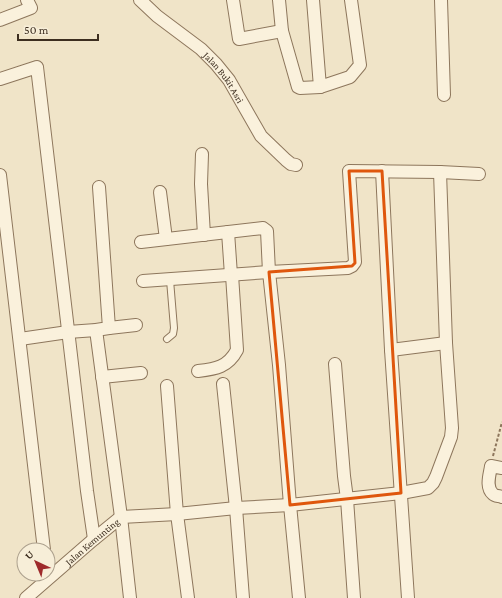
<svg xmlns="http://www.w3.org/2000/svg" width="502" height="598" font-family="'Crimson Pro',serif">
  <rect width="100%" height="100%" fill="#f0e4c8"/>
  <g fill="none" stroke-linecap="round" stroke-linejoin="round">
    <g stroke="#8d765c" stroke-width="8">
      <path id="service" d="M167,339L173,334L174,328L170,280"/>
    </g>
    <g stroke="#8d765c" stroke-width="14">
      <g id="minor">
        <path id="s1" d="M140,0L157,16L201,49L216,64L229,80L261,136L286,160L291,164L296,165"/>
        <path d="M233,0L239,39L282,31"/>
        <path d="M279,0L282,31L298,87L300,88L320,87"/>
        <path d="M313,0L320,87L350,77L360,65L351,0"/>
        <path d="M441,0L444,95"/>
        <path d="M0,20L31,8L27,0"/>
        <path d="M0,79L37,67L87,491L94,539"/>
        <path d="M202,154L201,184L204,235"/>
        <path d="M382,171L391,350L408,598"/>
        <path d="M0,175L44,550"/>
        <path d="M160,192L166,239"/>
        <path d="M228,232L231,275"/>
        <path d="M141,242L263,228L267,231L269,272L279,365L290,505L299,598"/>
        <path d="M143,281L269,272L348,268L352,266L355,262L349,171L440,172L479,174"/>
        <path d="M109,328L136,325"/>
        <path d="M96,330L121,517L130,598"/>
        <path d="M20,339L68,332L96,330L109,328L99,187"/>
        <path d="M391,350L446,343"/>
        <path d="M335,364L344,476L347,499L354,598"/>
        <path d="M198,371C216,369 228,367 237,350L232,275"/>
        <path d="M102,377L141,373"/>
        <path d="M223,384L236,508L243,598"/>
        <path d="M167,386L177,514L188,598"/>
        <path d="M502,468L491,466C490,474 485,487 493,494C495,496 499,496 502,497"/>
        <path id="s2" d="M26,598L94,539L121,517L177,514L236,508L290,505L401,493L428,488L433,483L436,477L451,437L452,428L446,343L440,172"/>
      </g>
    </g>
    <path stroke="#8d765c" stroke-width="2" stroke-dasharray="3 2" stroke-linecap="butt" d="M493,456L502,422"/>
    <use href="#service" stroke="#faf1dc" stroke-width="6"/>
    <use href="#minor" stroke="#faf1dc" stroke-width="12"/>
  </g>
  <path fill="none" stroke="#df570d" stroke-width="3" stroke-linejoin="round" d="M349,171H382L401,493L290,505L269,272L352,266L355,263Z"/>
  <g text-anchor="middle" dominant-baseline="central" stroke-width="3" stroke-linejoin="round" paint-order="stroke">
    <g font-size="10" fill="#3d2e20" stroke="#f7eed8">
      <text stroke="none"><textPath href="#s1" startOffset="115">Jalan Bukit Asri</textPath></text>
      <text stroke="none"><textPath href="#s2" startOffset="87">Jalan Kemunting</textPath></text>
    </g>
  </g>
  <g transform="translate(36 562) rotate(316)"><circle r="19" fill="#f7eed8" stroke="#ada18e"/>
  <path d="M0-3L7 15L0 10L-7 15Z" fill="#9e2a2b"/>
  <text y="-6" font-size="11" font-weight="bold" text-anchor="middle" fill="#3d2e20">U</text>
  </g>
  <path d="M18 34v6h80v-6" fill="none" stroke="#3d2e20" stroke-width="2"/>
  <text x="24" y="34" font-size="12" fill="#3d2e20" stroke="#f7eed8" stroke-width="3" paint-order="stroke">50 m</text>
</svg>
